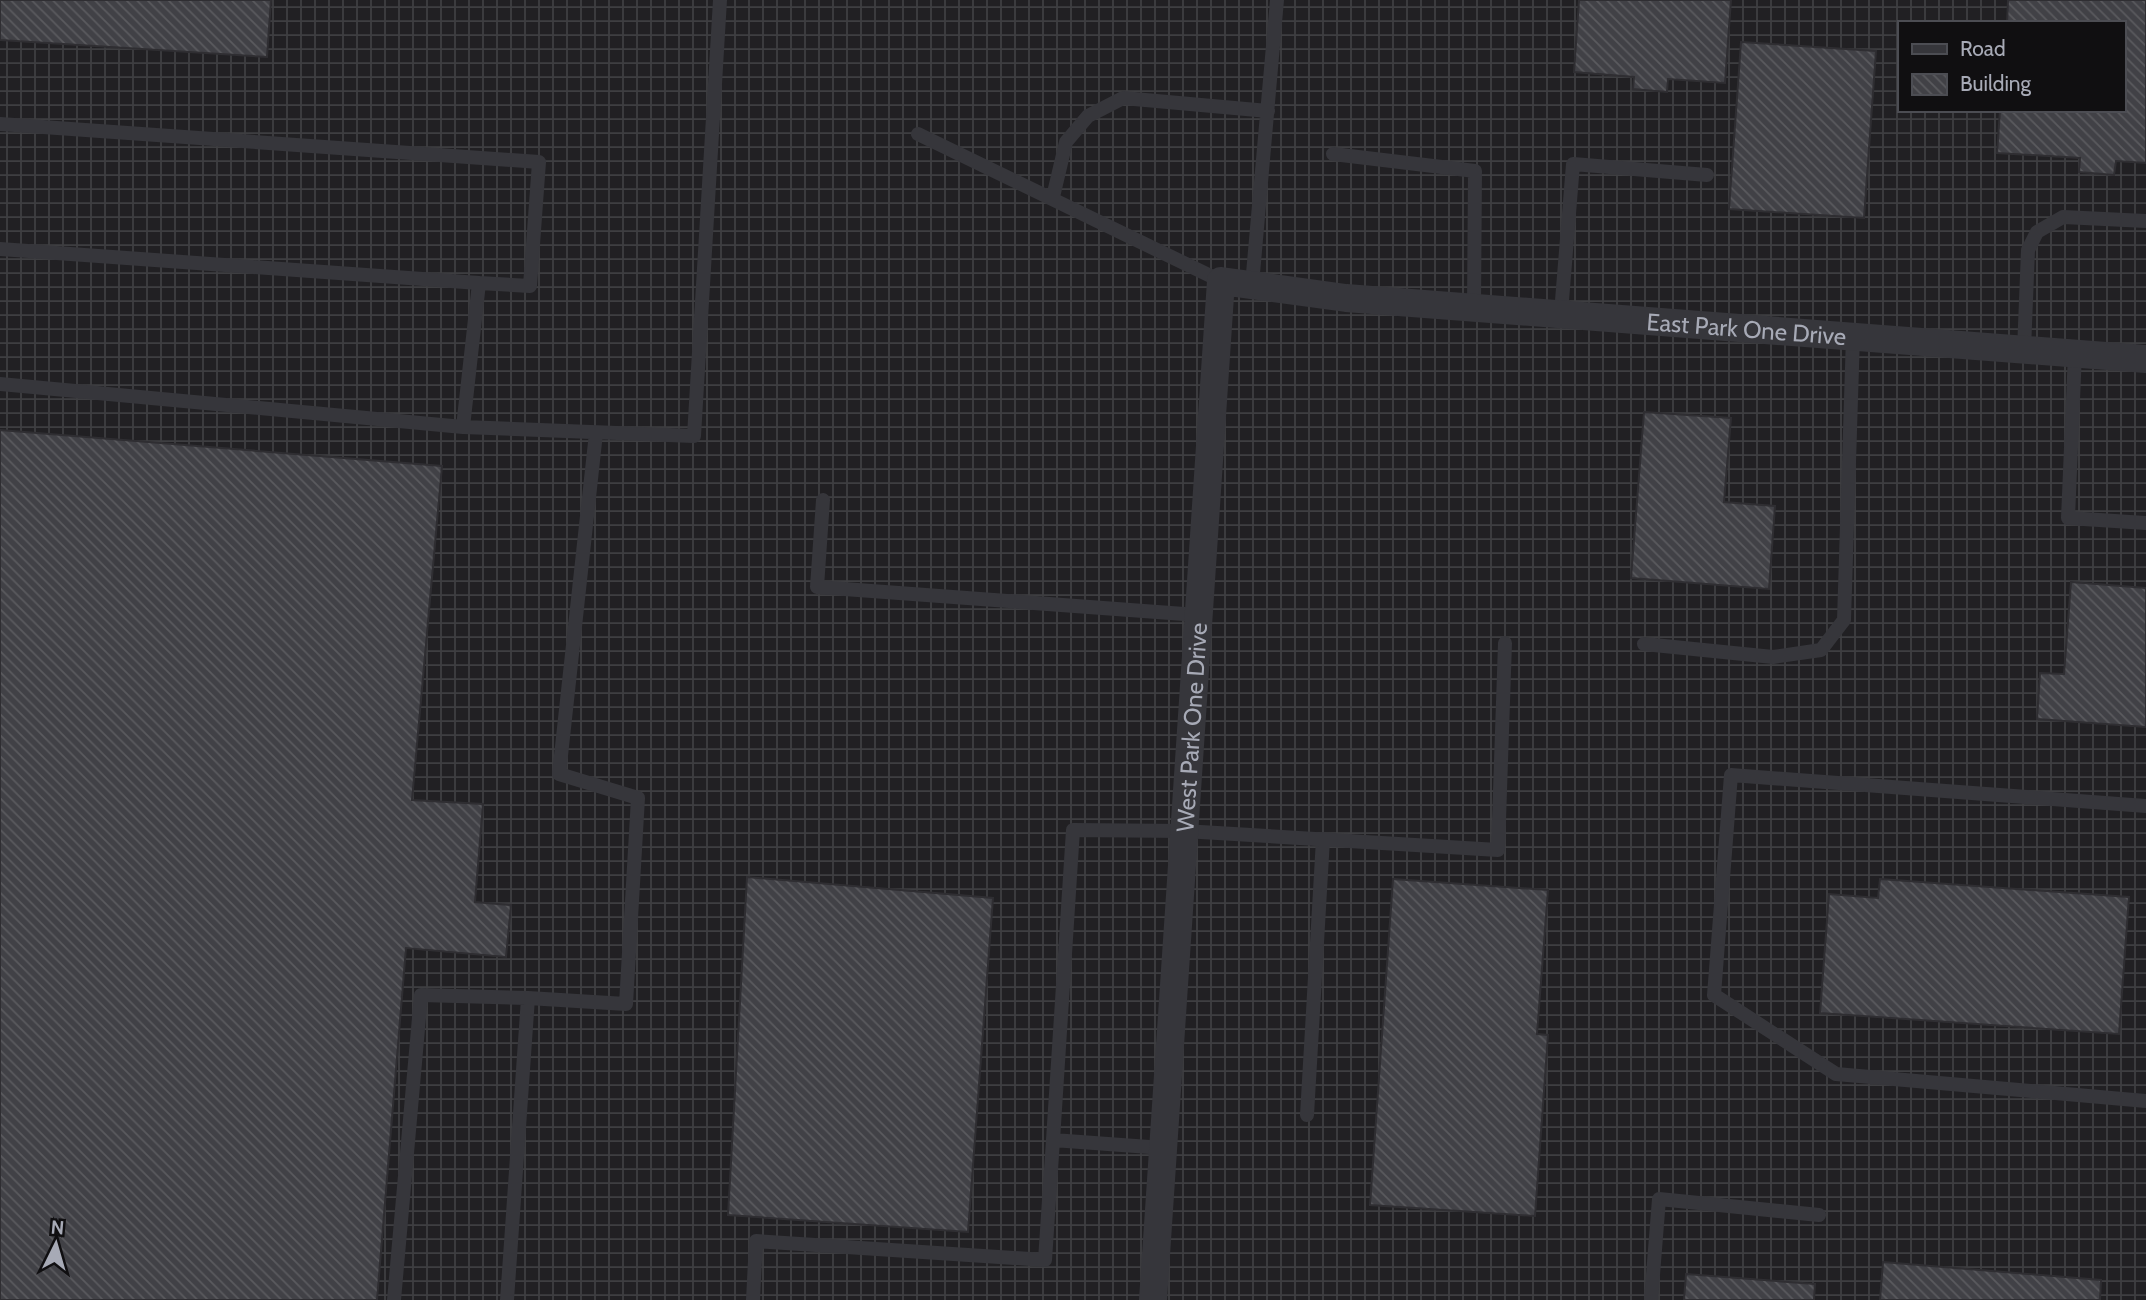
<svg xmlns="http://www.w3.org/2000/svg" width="2146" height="1300" font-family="Cabin,sans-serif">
  <defs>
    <pattern id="industrial-grid" width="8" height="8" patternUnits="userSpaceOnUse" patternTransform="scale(1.75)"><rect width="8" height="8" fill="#212023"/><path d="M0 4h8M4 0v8" fill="none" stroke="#3e3e41"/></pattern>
    <pattern id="building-back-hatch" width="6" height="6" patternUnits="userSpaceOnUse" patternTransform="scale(1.75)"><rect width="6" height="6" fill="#414146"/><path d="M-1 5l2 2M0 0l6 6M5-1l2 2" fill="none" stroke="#5a5a5e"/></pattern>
  </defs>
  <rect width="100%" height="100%" fill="#151416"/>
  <path fill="url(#industrial-grid)" fill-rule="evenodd" d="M0,0H2146V1300H0ZM1899,23H2123V110H1899Z"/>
  <path fill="url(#building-back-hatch)" stroke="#2f2e32" stroke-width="2" d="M0,0H271L267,57L0,40Z
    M1579,0H1731L1725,83L1668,79L1667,92L1633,89L1634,77L1574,72Z
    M2008,0H2146V163L2116,161L2114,175L2079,172L2080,158L1997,153L2000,110H2123V23H2007Z
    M1741,42L1876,51L1864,218L1729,209Z
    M1644,412L1731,418L1724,502L1775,506L1769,589L1631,578Z
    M0,430L442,466L412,800L483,804L475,902L511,905L506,957L406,948L377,1300H0Z
    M2071,582L2146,588V727L2037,719L2040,673L2064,674Z
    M747,877L993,898L968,1232L728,1215Z
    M1393,879L1548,890L1537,1034L1548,1035L1535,1216L1370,1205Z
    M1880,879L2129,897L2119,1034L1820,1013L1829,894L1878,898Z
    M1883,1262L2101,1280L2100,1300H1880Z
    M1686,1274L1815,1284L1814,1300H1684Z"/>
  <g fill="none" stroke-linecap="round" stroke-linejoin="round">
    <path stroke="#36363b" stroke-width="14" d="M0,124L539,162L530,286L479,283
      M918,134L1221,281
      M1333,154L1475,171L1474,308
      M1053,197L1066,142L1088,116L1123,98L1268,111
      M0,249L479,283L463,427L694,436L720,0
      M1252,285L1277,0
      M1561,313L1573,164L1707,175
      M2024,350L2028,250L2037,232L2063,217L2146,221
      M2075,353L2068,518L2146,523
      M0,384L463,427
      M823,500L817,587L1198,615
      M1644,644L1773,657L1821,650L1844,620L1853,336
      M2146,806L1731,775L1714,995L1836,1074L2146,1101
      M1307,1115L1323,839
      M1163,1148L1053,1140L1073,830L1184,831L1498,850L1505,643
      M394,1300L421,995L528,998
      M507,1300L528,998L626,1004L638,798L559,774L596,433
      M753,1300L756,1241L1045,1260L1053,1140
      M1651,1300L1659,1199L1819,1215"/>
    <path stroke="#36363b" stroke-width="28" id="s1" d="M1153,1300L1221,281L1346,298L2146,359"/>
  </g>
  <g text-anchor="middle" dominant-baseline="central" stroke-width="5" stroke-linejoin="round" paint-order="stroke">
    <g font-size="24" fill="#a7aab6" stroke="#100f11">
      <text stroke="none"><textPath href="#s1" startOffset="1549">East Park One Drive</textPath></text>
      <text stroke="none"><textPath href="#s1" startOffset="574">West Park One Drive</textPath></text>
    </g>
  </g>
  <rect x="1898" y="21" width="228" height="91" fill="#100f11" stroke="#4c4d53" stroke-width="2"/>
  <rect x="1912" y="44" width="35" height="10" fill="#36363b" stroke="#4c4d53" stroke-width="2"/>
  <text x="1960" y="56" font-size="21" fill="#a7aab6">Road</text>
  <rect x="1912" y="74" width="35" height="21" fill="url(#building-back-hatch)" stroke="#4c4d53" stroke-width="2"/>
  <text x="1960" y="91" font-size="21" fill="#a7aab6">Building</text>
  <g transform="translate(56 1244) rotate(5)" stroke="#100f11" stroke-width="5" paint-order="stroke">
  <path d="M0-5L12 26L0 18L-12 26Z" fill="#a7aab6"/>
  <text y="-10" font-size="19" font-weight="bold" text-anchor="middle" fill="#a7aab6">N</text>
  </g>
</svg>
